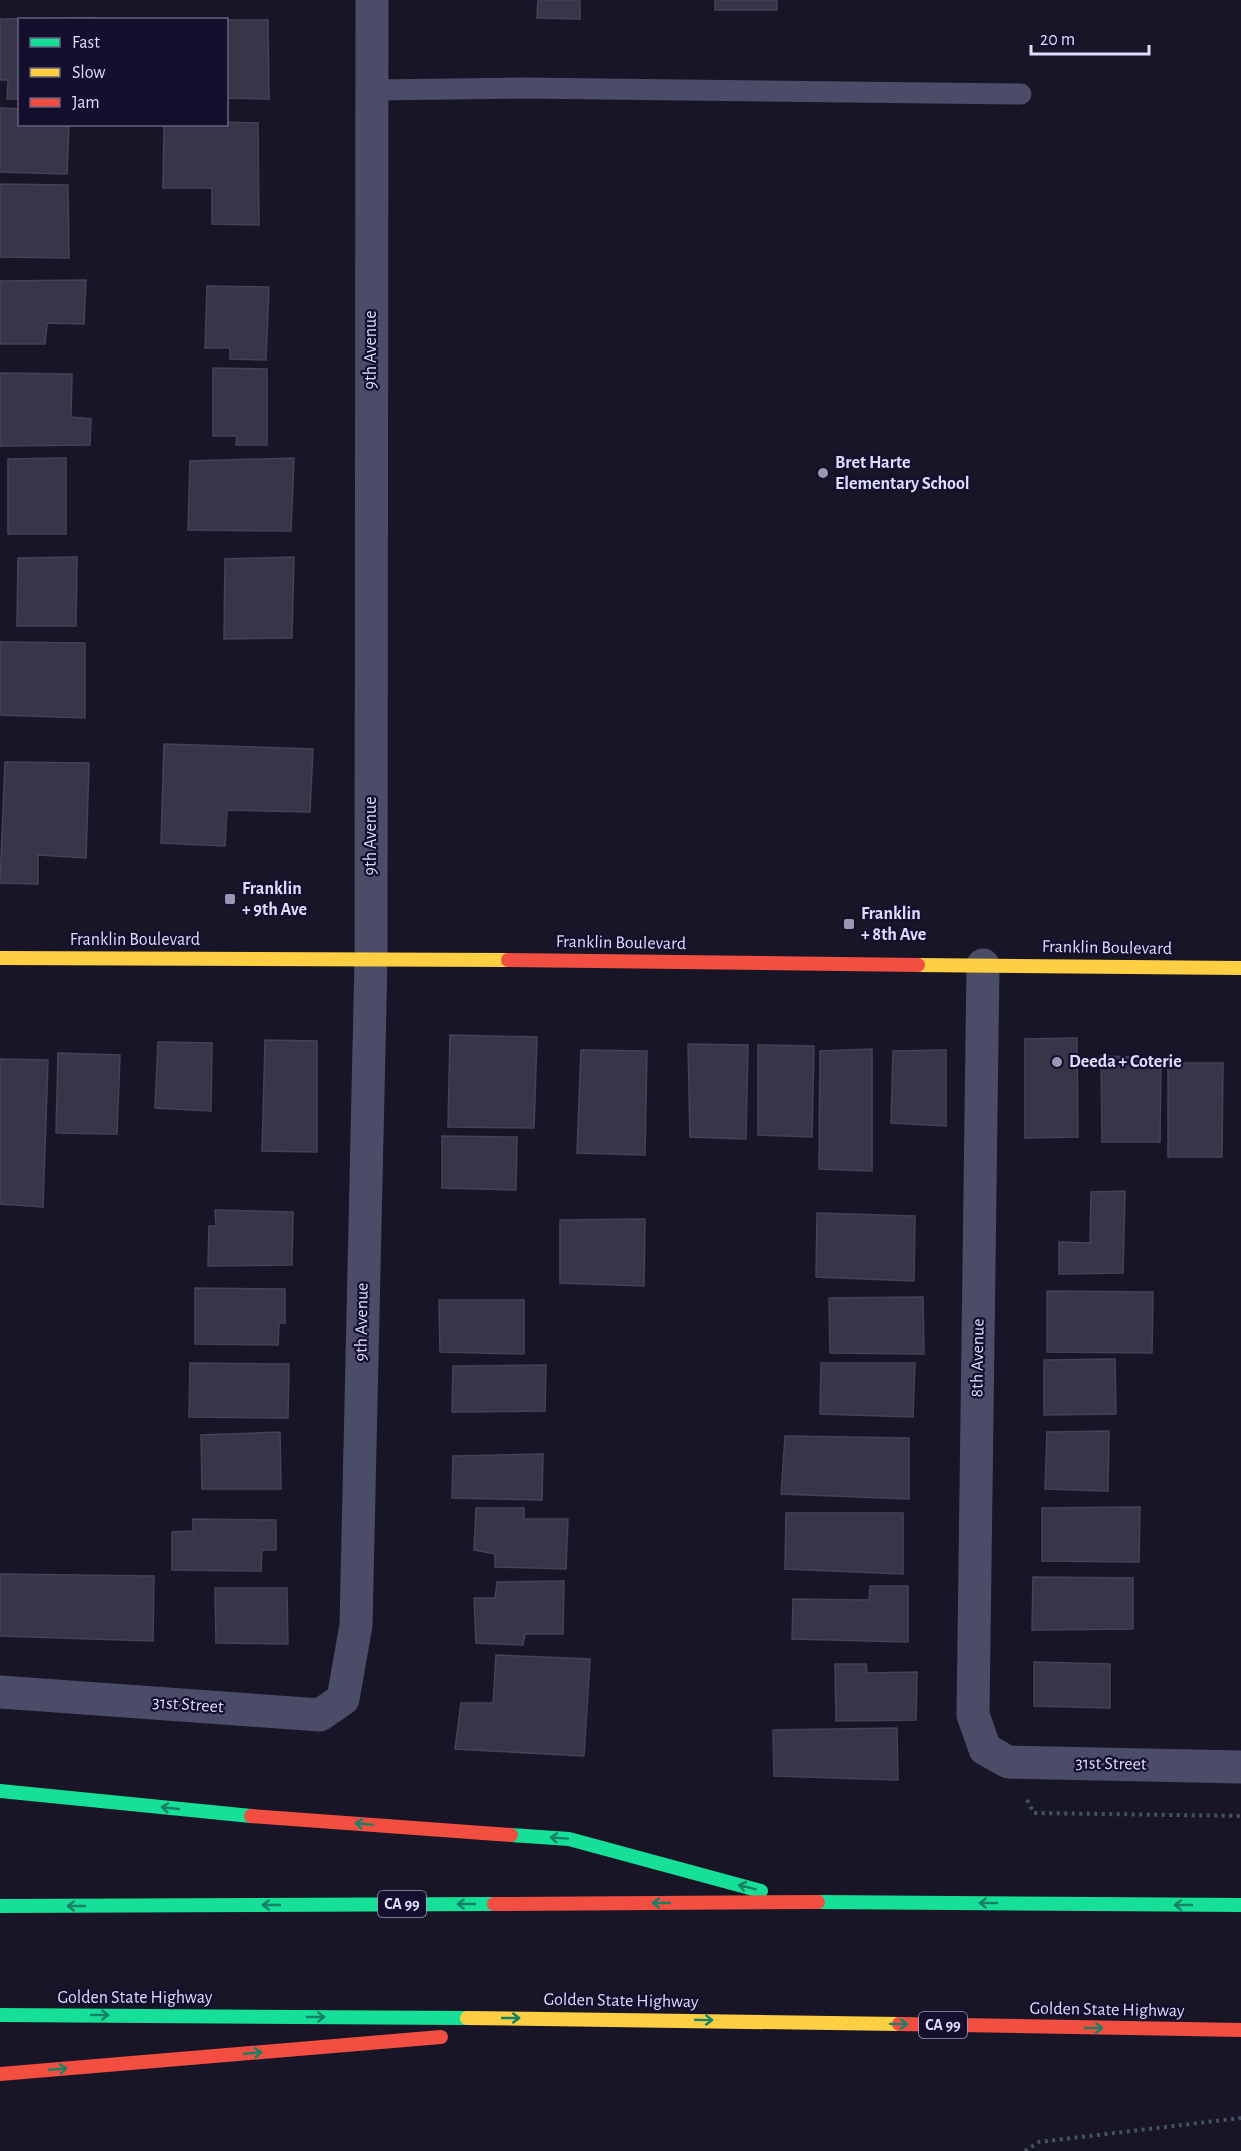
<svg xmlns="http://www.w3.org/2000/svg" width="1241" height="2151" font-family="'Alegreya Sans',sans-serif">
  <rect width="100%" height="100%" fill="#181626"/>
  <path fill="#373547" stroke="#44415a" stroke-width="1.5" d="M538,0H580V19L537,18Z
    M715,0H777V10H715Z
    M96,18L20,20V99H7L8,80H0V19Z
    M226,20H268L269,99L226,98Z
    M0,108L20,109V124H69L67,174L0,172Z
    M226,122L258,123L259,225L212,224V188H163L164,124H226Z
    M0,184L68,185L69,258L0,257Z
    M86,280L84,324L47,323L45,344H0V281Z
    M207,286L269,287L266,360L230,359V348H205Z
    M213,368L267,369V445H236L237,436H213Z
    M0,373L72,374L71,417L91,419L90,445L0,446Z
    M66,458V534H8V459Z
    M294,458L291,531L188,530L190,461Z
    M77,557L76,626H17L18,558Z
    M294,557L292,638L224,639L225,559Z
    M0,642L85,643V718L0,715Z
    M164,744L313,749L310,812L227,810L225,846L161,843Z
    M5,762L89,763L86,858L38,855V884L0,883Z
    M450,1035L537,1037L534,1128L448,1127Z
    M1077,1038L1078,1137L1025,1138V1039Z
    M265,1040L317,1041V1152L262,1151Z
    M158,1042L212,1043L211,1111L155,1108Z
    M688,1044L748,1045L746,1139L690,1137Z
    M758,1045L814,1046L812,1137L758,1135Z
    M872,1049V1171L819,1169L820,1051Z
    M581,1050L647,1051L645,1155L577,1153Z
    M946,1050V1126L891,1123L893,1051Z
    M58,1053L120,1055L117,1134L56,1133Z
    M1101,1056L1161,1058L1160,1142H1102Z
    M0,1059L48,1060L43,1207L0,1204Z
    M1168,1063H1223L1222,1157H1168Z
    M442,1136L517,1137L516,1190L442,1188Z
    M1125,1191L1123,1273L1059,1274V1242L1090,1243L1091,1192Z
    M215,1210L293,1212L292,1265L208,1266L209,1226H216Z
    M817,1213L915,1216L914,1281L816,1277Z
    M645,1219L644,1286L560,1283V1220Z
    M195,1288L285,1289V1323H279L278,1345L195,1344Z
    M1047,1291L1153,1292L1152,1353L1047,1352Z
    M923,1297L924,1354L830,1353L829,1298Z
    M439,1300H524V1354L440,1352Z
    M1115,1359L1116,1414L1044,1415V1360Z
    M190,1363L289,1364L288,1418L189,1417Z
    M821,1363H915L913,1417L820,1414Z
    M546,1365L545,1411L452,1412L453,1366Z
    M1109,1431L1108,1491L1045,1489L1047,1432Z
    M280,1432L281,1489H202L201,1435Z
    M785,1436L909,1438V1499L781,1494Z
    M543,1454L542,1500L452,1498L453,1456Z
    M1140,1507L1139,1562L1042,1561V1508Z
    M476,1508H524V1519H568L566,1569L495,1567V1554L474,1550Z
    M786,1513H903V1574L785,1569Z
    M193,1519L276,1520V1550H262L261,1571L172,1570V1532L193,1531Z
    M0,1574L154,1576L153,1641L0,1636Z
    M1033,1577L1133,1578V1629L1032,1630Z
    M564,1581L563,1634H525L523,1645L476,1643L474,1598H495L497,1582Z
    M870,1586H908V1642L792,1639L793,1599L869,1600Z
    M215,1588H287L288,1644L216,1643Z
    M496,1655L590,1659L584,1756L455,1749L461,1703H493Z
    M1034,1662L1110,1664V1708L1034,1706Z
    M835,1664H866L867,1673L917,1672L916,1720L836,1721Z
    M897,1728L898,1780L774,1776L773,1730Z"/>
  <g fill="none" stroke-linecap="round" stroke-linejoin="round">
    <path stroke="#435363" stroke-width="4" stroke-dasharray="3 4.5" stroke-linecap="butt" d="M1027,1800L1034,1813L1241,1816
      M1025,2151L1039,2142L1241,2118"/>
    <path stroke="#4b4c67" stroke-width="21" d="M372,90L522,88L1021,94"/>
    <path stroke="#4b4c67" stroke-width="33" d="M983,965L973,1715L985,1749L1008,1762L1241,1767
      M0,1692L320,1715L343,1699L356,1625L371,959L372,0"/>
    <path stroke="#16e098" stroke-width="14" d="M0,1791L251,1816
      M511,1835L569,1839L761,1891
      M818,1902L1241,1905
      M0,1906L494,1904
      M0,2015L467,2018"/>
    <path stroke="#ffcf43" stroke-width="14" d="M0,958L508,960
      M918,965L1241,968
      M467,2018L899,2024"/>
    <path stroke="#f24e42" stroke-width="14" d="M508,960L918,965
      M251,1816L511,1835
      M494,1904L818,1902
      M899,2024L1241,2030
      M0,2074L441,2037"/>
  </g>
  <defs><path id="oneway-shaft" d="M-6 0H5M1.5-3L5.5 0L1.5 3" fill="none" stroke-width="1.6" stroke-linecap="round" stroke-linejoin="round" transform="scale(1.5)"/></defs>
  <g stroke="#158268">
    <use href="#oneway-shaft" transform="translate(170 1808) rotate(-174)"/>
    <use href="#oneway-shaft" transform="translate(364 1824) rotate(-176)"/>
    <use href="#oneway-shaft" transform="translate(559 1838) rotate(-176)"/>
    <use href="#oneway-shaft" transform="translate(747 1887) rotate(-165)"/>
    <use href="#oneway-shaft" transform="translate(661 1903) rotate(180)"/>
    <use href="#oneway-shaft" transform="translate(988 1903) rotate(-180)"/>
    <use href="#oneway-shaft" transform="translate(466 1904) rotate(180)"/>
    <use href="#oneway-shaft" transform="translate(271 1905) rotate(180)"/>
    <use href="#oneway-shaft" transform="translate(1183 1905) rotate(-180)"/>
    <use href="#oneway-shaft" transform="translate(76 1906) rotate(180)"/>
    <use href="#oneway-shaft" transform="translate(100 2015)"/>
    <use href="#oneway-shaft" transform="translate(316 2017)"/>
    <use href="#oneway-shaft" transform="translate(511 2018)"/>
    <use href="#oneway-shaft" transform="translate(704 2020) rotate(1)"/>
    <use href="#oneway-shaft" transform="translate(899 2024) rotate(1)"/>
    <use href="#oneway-shaft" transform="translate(1094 2028) rotate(1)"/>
    <use href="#oneway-shaft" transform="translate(253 2053) rotate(-5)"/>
    <use href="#oneway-shaft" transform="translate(58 2069) rotate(-5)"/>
  </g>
  <g fill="#9997b3" stroke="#130f2d" stroke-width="2">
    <circle cx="823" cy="473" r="6"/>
    <rect x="224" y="893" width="12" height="12" rx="3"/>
    <rect x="843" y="918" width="12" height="12" rx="3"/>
    <circle cx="1057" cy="1062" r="6"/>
  </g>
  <g text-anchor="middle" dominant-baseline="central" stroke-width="4.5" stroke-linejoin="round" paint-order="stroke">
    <g fill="#130f2d" stroke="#a19ec0" stroke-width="1.5">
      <rect x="378" y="1891" width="48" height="26" rx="4.5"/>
      <rect x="919" y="2012" width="48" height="26" rx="4.5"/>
    </g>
    <g font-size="16" font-weight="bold" fill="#dedcff">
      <text x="402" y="1904">CA 99</text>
      <text x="943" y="2025">CA 99</text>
    </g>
    <g font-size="18" fill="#dedcff" stroke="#130f2d">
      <text transform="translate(371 350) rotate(-90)">9th Avenue</text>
      <text transform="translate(371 836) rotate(-90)">9th Avenue</text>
      <text x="135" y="940">Franklin Boulevard</text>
      <text transform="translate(621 943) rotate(1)">Franklin Boulevard</text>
      <text transform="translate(1107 948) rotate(1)">Franklin Boulevard</text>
      <text transform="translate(362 1322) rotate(-89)">9th Avenue</text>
      <text transform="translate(978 1358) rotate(-89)">8th Avenue</text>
      <text transform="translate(188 1705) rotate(4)">31st Street</text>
      <text transform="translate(1111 1764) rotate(1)">31st Street</text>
      <text x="135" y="1998">Golden State Highway</text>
      <text transform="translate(621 2001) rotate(1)">Golden State Highway</text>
      <text transform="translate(1107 2010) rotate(1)">Golden State Highway</text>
    </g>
    <g font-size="18" font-weight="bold" fill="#dedcff" stroke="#130f2d" text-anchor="start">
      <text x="835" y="463">Bret Harte<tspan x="835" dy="21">Elementary School</tspan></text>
      <text x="242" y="889">Franklin<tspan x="242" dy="21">+ 9th Ave</tspan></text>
      <text x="861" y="914">Franklin<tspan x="861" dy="21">+ 8th Ave</tspan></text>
      <text x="1069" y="1062">Deeda + Coterie</text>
    </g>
  </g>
  <rect x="18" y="18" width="210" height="108" fill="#130f2d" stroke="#646181" stroke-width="1.5"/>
  <rect x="30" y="38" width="30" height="9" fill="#16e098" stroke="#646181" stroke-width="1.5"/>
  <text x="72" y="48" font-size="18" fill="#dedcff">Fast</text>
  <rect x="30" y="68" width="30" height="9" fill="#ffcf43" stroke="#646181" stroke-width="1.5"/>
  <text x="72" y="78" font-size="18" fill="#dedcff">Slow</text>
  <rect x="30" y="98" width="30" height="9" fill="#f24e42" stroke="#646181" stroke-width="1.5"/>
  <text x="72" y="108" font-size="18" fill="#dedcff">Jam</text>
  <path d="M1031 45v9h118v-9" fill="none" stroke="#dedcff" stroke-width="3"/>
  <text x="1040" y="45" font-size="18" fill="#dedcff" stroke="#130f2d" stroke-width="4.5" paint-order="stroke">20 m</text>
</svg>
